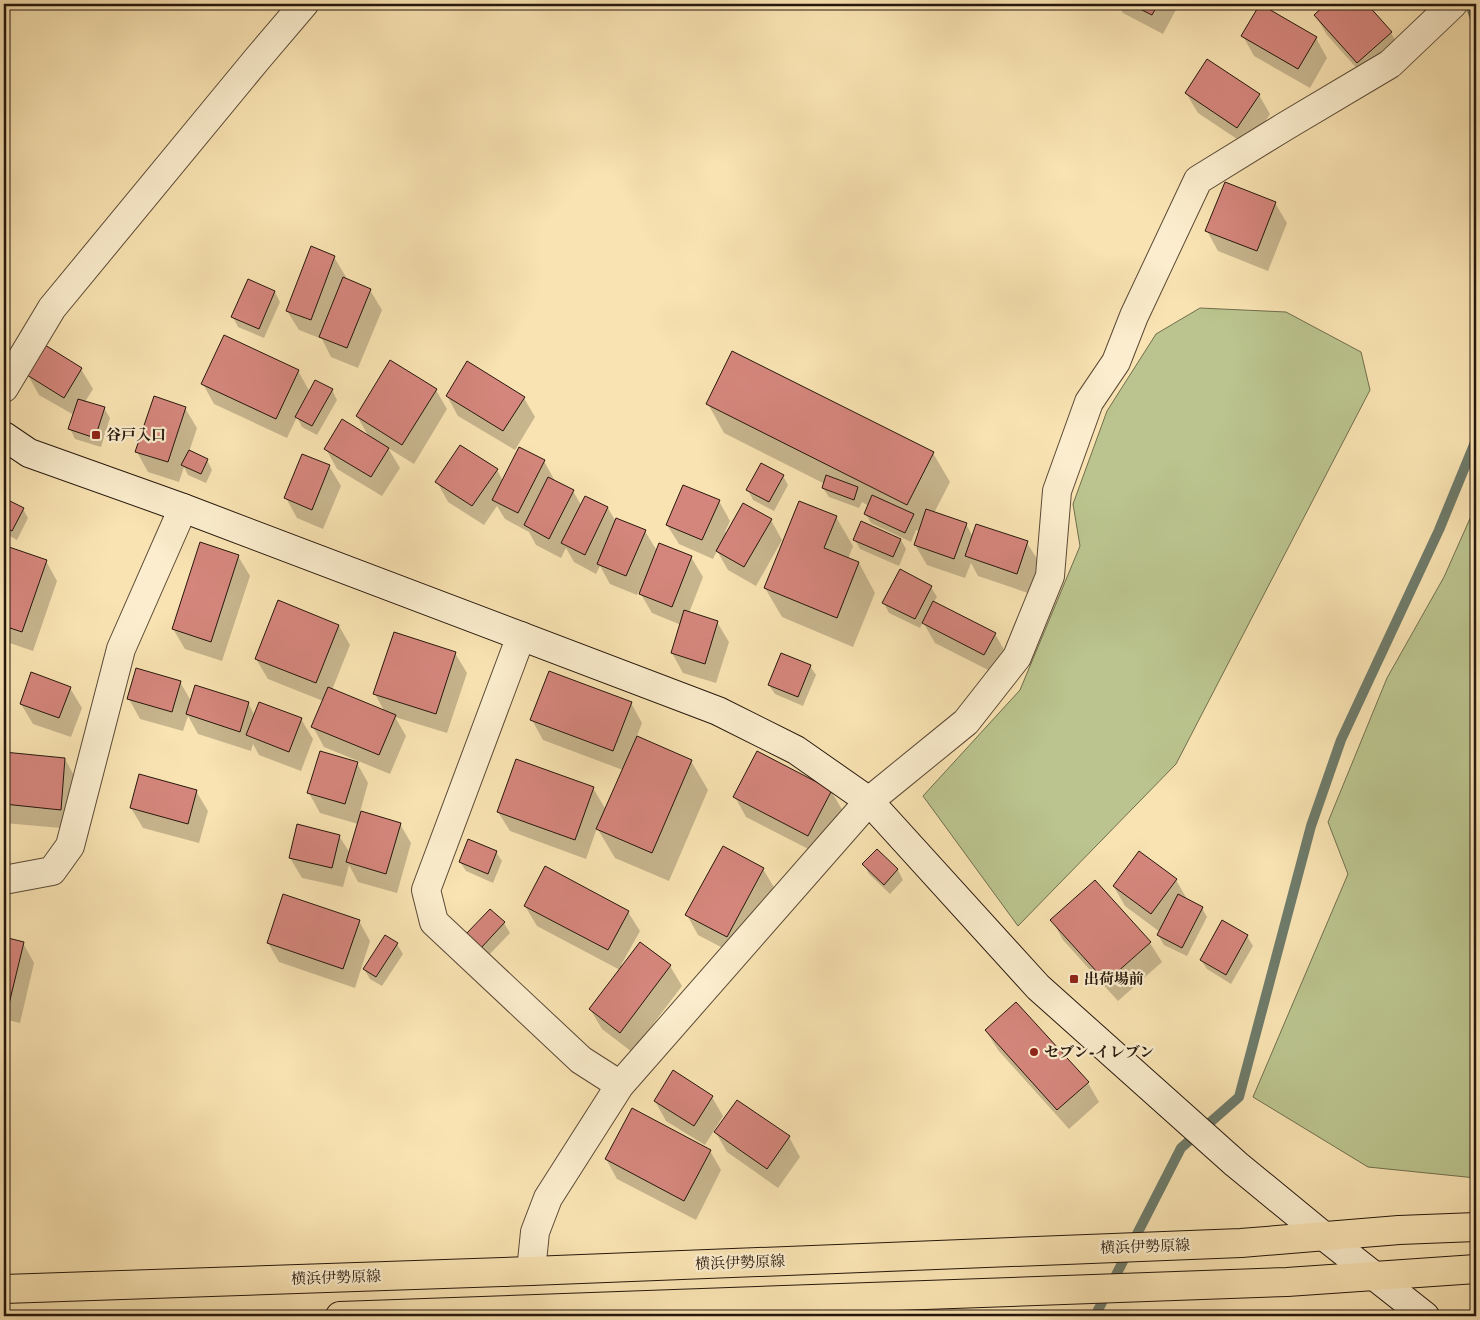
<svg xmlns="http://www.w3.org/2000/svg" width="1480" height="1320" font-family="'IM FELL Double Pica','Noto Serif JP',serif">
  <rect width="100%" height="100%" fill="#f9e3b2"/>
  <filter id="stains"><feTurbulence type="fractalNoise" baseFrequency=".004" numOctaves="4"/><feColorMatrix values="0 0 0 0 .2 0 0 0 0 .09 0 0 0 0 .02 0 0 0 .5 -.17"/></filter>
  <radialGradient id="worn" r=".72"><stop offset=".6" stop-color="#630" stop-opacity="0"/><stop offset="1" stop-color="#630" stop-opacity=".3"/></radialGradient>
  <path fill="#bbc48e" stroke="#706e4d" d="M1200,308L1286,312L1361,352L1370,390L1176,764L1018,926L923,796L1020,690L1080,546L1073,504L1107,411L1156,334Z
    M1476,505V1178L1368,1167L1253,1097L1348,874L1328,822L1387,678L1444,577Z"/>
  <path fill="#0003" d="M1118,4H1179L1163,34L1123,13Z
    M1328,4H1365L1391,33L1402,52L1369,82L1327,35L1315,15Z
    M1243,36L1316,38L1327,58L1310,88L1254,56Z
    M1186,93L1259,95L1270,114L1249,147L1198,113Z
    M1275,203L1287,223L1268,271L1218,251L1207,231Z
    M334,257L346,277L345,279L370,290L382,310L358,368L331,357L322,339L299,330L287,311Z
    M248,281L275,292L280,302L264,338L238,327L233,317Z
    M45,347L81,369L93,389L85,402L104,408L110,418L101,447L75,439L70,429L74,415L39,395L28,375Z
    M298,371L310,392L332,390L337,400L317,435L302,427L297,417L287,438L214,404L203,384Z
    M436,390L447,409L414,464L388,448L400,468L382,496L337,469L326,449L369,437L357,416Z
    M447,396L524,398L535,417L515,450L458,416Z
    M708,404L933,453L950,482L934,513L966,524L973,537L1027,543L1039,562L1028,593L978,576L971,563L965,578L927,565L915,545L920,531L916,530L911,542L871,523L865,513L869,506L862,502L859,508L829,497L823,488L825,484L724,433Z
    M185,408L197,428L189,452L207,460L212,470L206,483L188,475L184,467L179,482L148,472L137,452Z
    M544,461L555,481L573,491L581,505L585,497L608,508L616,522L645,531L657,551L691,557L703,577L689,613L717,622L729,642L716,683L683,673L672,653L681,625L652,613L639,591L637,595L610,584L600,566L596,574L574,562L566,548L561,558L536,545L529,532L505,519L497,506L484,525L448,502L437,482L497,470L503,481Z
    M329,466L341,486L323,529L297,518L286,498Z
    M783,476L788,485L774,511L753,500L748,490Z
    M4,499L23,509L28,518L17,540L4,533Z
    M719,501L730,521L725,532L727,533L771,520L782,540L756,586L728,570L717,551L713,559L679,544L667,525Z
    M836,517L853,546L848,559L859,563L875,593L853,647L782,617L765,588Z
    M855,540H901L906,549L899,566L860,549Z
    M9,548L46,561L57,581L33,651L4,641V565Z
    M238,556L250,576L222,661L185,649L173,629Z
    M931,587L937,597L933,603L995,634L1006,653L996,674L935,643L923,622L920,628L889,613L884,603Z
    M339,626L350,645L332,690L385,712L375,694L455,653L467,673L447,733L395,717L406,736L390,774L324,747L313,727L323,701L268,679L256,659Z
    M810,666L816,675L803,706L775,694L769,685Z
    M180,682L191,701L248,703L255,716L301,719L313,739L301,771L259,755L253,744L251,751L198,734L188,716L183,731L140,719L129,699Z
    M70,688L82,708L71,737L33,724L21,704Z
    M631,703L642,723L637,736L691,761L708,790L669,881L615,858L597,828L586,859L510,831L498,812L593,788L606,810L623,770L543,740L532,720Z
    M4,754L65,759L76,779L72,829L4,823Z
    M357,763L368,783L360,812L400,824L411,843L397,893L358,882L349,865L343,887L302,878L290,858L339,836L350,853L358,824L320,813L309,793Z
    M196,791L208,811L199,843L143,828L131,808Z
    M831,791L843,811L820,855L746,817L735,797Z
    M877,850L898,870L903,880L890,894L869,874L864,864Z
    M496,852L502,861L493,883L466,871L460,862Z
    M763,869L775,889L738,956L698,935L687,915Z
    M1176,880L1187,899L1202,908L1207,917L1187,956L1164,945L1158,935L1160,932L1125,906L1114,887Z
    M1095,882L1150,943L1162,962L1118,1001L1063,940L1052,920Z
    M525,906L628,912L640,931L621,965L623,966L640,943L670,966L682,986L632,1052L602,1029L590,1009L620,970L537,926Z
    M490,910L504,923L510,933L487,957L473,943Z
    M359,921L370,941L355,988L279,962L268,943Z
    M386,936L397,944L403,954L382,986L370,979L364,969Z
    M1247,936L1253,946L1231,984L1207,969L1201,960Z
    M4,939L23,943L34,963L20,1023L4,1019Z
    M986,1031L1088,1083L1099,1102L1069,1129L998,1050Z
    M712,1097L723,1116L705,1145L666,1121L655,1101Z
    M715,1131L789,1137L800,1157L778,1188L727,1152Z
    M710,1151L721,1170L696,1220L617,1179L606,1159Z"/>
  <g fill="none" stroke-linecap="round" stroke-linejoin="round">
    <path stroke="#6e7b6a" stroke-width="10" d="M1470,4L1476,21
      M1095,1316L1181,1148L1239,1097L1311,826L1341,740L1439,530L1476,440"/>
  </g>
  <path fill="#d5867c" stroke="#26170c" d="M1130,4H1158L1152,15Z
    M1260,4L1317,37L1298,69L1241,36Z
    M1326,4H1367L1392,32L1357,63L1314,15Z
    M1207,59L1260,94L1237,128L1185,93Z
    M1225,182L1276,202L1257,251L1205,231Z
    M311,246L335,256L311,320L286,311Z
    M343,277L371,289L347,348L319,337Z
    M248,279L275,291L259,329L231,317Z
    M224,335L299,370L276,419L201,384Z
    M45,345L82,368L64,398L27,375Z
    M732,351L934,452L907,505L706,404Z
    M390,360L437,389L402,445L356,416Z
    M467,361L525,397L503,431L446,396Z
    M315,380L333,389L312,426L295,417Z
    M154,396L186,407L168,462L135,452Z
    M78,399L105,407L95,438L68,429Z
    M342,419L389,448L371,477L324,449Z
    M460,445L498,469L472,506L435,482Z
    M519,447L545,460L518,513L492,500Z
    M189,450L208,459L201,474L181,465Z
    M302,454L330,465L312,510L284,498Z
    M761,463L784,475L769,502L746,490Z
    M826,475L858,487L854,500L822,488Z
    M548,477L574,490L549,539L524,525Z
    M683,485L720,500L702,540L666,525Z
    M872,495L914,514L905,533L864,514Z
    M585,496L608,507L585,555L561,543Z
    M4,498L24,508L12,531L4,527Z
    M799,501L837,516L824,548L859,562L837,618L764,588Z
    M743,503L772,519L744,567L716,551Z
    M926,509L967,523L954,559L914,545Z
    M616,518L646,530L626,576L597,564Z
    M861,521L901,539L893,557L853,540Z
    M976,524L1028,541L1017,574L965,556Z
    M200,542L239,555L211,642L172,629Z
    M659,543L692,556L672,607L639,594Z
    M9,547L47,560L22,632L4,626V561Z
    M900,569L932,586L915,619L882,603Z
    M278,600L339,625L316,683L255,659Z
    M933,601L996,633L984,655L922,623Z
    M684,610L718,621L705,664L671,653Z
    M394,632L456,652L436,714L373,694Z
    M781,653L811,665L798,697L768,685Z
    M136,668L181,681L172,712L127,699Z
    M549,671L632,702L613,751L530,720Z
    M31,672L71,687L59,718L20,704Z
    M195,685L249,702L240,732L186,714Z
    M328,687L396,715L379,755L311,727Z
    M259,702L302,718L289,752L246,735Z
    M637,736L692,760L652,853L596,829Z
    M320,751L358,762L345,804L307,793Z
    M757,751L832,790L808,836L733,797Z
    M4,752L65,758L61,810L4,804Z
    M516,759L594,787L575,840L497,812Z
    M139,774L197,790L188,824L130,808Z
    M361,811L401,823L386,874L346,862Z
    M297,824L340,835L332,868L289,858Z
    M468,839L497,851L488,874L459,862Z
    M723,846L764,868L727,937L685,915Z
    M877,849L898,869L884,885L862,864Z
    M1139,851L1177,879L1151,914L1113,886Z
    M545,866L629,911L608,950L524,906Z
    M1095,880L1151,942L1106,982L1050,920Z
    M283,894L360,920L343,969L267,943Z
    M1178,894L1203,907L1182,948L1157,935Z
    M490,909L505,922L481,948L466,934Z
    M1222,920L1248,935L1226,975L1200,960Z
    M385,935L398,943L376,977L363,969Z
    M4,937L24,942L9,1004L4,1003Z
    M640,942L671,965L620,1033L589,1009Z
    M1016,1002L1089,1082L1057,1110L985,1030Z
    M673,1070L713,1096L694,1126L654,1101Z
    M737,1100L790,1136L767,1169L714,1132Z
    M632,1108L711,1150L684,1201L605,1159Z"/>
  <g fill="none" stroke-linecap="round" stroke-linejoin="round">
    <g stroke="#5b4a36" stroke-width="30">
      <path id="street" d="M4,388L52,308L258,58L304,4
        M521,636L426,890L434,922L581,1060L620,1085
        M4,880L52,871L70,846L121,649L183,508
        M531,1271L535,1232L548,1198L620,1085L869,801L966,722L1017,657L1050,576L1057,491L1089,402L1116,362L1134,316L1198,180L1284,127L1390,64L1453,4"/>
    </g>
    <g stroke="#26170c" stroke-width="30">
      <path id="secondary" d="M4,436L29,453L183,508L718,711L796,750L869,801L1038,987L1236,1164L1325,1237L1425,1316"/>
    </g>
    <g stroke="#26170c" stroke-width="30">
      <path id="primary" d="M4,1289L531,1271L1241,1243L1399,1230L1476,1227
        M340,1316L1287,1282L1476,1269"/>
    </g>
    <use href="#street" stroke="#fbedcd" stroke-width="28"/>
    <use href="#secondary" stroke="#fbedcd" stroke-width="28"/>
    <use href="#primary" stroke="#f9e3b2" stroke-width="28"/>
  </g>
  <g fill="#8f2418" stroke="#fbedcd" stroke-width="2">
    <rect x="91" y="430" width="10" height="10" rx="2.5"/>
    <rect x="1069" y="974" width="10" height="10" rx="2.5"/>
    <circle cx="1034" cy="1052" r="5"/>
  </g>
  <g text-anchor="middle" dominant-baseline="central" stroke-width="4.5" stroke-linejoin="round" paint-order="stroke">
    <g font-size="15" font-weight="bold" fill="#26170c" stroke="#fbedcd" text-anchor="start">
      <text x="106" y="435">谷戸入口</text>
      <text x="1084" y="979">出荷場前</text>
      <text x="1044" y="1052">セブン-イレブン</text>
    </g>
    <g font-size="15" fill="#26170c" stroke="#fbedcd">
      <text transform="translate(1145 1247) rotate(-2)">横浜伊勢原線</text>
      <text transform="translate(740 1263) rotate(-2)">横浜伊勢原線</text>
      <text transform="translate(336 1278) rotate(-2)">横浜伊勢原線</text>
    </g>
  </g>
  <rect width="1480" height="1320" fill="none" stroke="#f9e3b2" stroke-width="20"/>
  <rect x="5" y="5" width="1470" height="1310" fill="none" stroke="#26170c" stroke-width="2.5"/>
  <rect x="10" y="10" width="1460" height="1300" fill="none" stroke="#26170c"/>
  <rect width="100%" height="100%" filter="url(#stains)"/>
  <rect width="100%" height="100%" fill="url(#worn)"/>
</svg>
